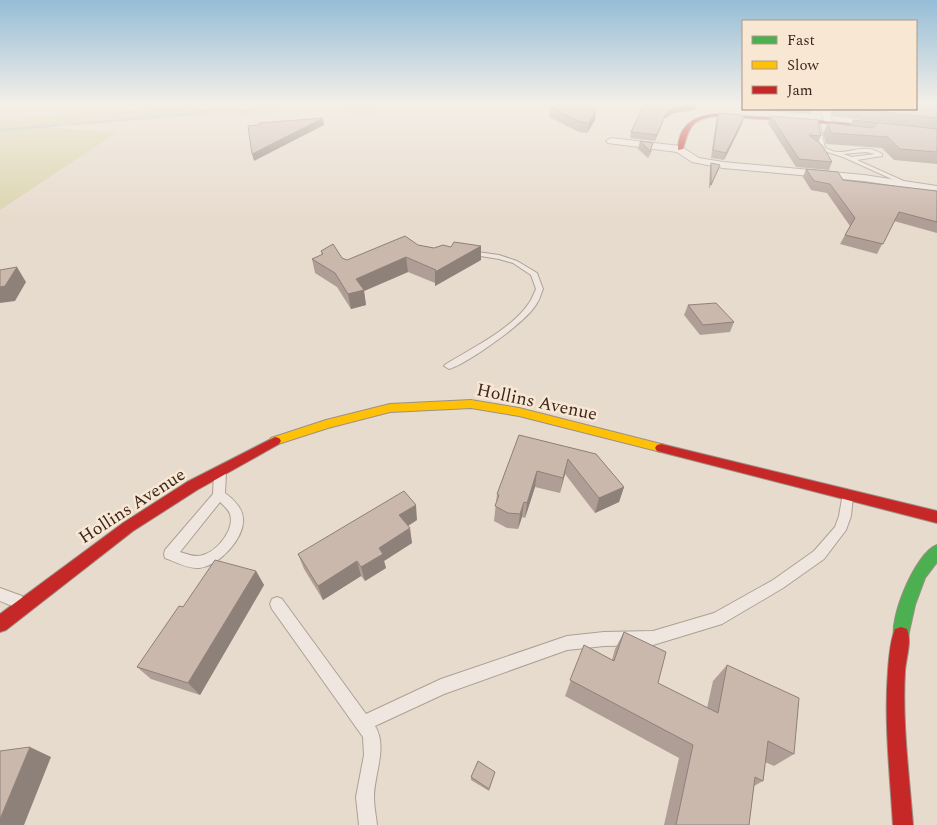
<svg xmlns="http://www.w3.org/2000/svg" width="937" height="825" font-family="Spectral,serif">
  <rect width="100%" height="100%" fill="#e7dbcd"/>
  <path fill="#dbd4ae" d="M223,103H400L366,115L315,104H302L262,116H192L48,127L116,133L0,210V121L14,119Z"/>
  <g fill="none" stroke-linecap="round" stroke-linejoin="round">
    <path stroke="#b9cbbd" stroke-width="2.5" d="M73,124L171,116L214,110L247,111L283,103
      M0,130L59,125"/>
    <g stroke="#aca096" stroke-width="2">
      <path id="lane" d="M818,124L820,125L825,148C829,149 833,152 837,152C854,153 863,143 882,154V156L857,160L908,183L903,184L843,157L821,150L816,125ZM866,152L875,154L852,157L843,154Z
        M470,251L499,255L517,261L537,273L543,289C541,293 540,299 537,303C528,321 468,363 449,369L444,366L446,364C471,349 513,328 529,303C532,299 534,293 536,289L531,275L513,263L499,259L468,254L467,253Z
        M220,469L224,470L226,473L225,493C233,499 242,507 243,518C245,538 219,566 199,568C188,569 176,562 165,558L164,554L165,550L213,494L214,473L216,470ZM220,502C224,506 228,509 230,514C235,530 217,551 203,555C195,558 187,554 180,552Z
        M847,491L851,493L853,496L851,516L846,530L824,559L783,588L722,624L653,645L604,646L567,650L444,694L375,726C388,747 374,774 374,797C374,806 376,816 377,825H359L356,797L364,755L363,737L272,609L270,604L272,599L277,597L282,599L366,714L441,679L567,636L604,632L653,631L714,613L773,580L814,551L835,527L839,516L843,493Z
        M0,588L22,596L24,601L22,606L17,608L0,601Z"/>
    </g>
    <g stroke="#aca096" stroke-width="2">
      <path id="street" d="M820,109H828L832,121L831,123H825Z
        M611,138L680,146L699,158L723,162L864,175L937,186V192L864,181L723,168L692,162L677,152L608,143L606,141Z"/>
    </g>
    <g stroke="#9c9086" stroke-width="2">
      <path id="fast" d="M937,545V562L925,578L915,605L907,641L901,643L895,641C887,621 916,552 937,545Z"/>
    </g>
    <g stroke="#9c9086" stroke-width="2">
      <path id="slow" d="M471,400L519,408L661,444L665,445L667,448L665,451L661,452L519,416L471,408L390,412L328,428L275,445L271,444L269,441L271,438L326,420L390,404Z"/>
    </g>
    <g stroke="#9c9086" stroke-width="2">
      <path id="jam" d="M716,114L823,121L937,133V137L823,123L716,116C691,119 689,127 683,149L678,150C678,126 693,116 716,114Z
        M275,437L279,438L281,441L279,444L197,490L133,531L6,630L0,632V614L123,523L187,482Z
        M661,444L937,511V523L657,451L655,448L657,445Z
        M901,627L907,629C912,641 906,658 905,671C902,722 909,774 913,825H893C890,774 884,722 888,671C889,657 890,642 895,629Z"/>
    </g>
    <use href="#lane" fill="#efe7df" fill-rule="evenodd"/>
    <use href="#street" fill="#efe7df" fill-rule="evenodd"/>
    <use href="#fast" fill="#4caf50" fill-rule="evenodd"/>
    <use href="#slow" fill="#ffc107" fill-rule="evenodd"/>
    <use href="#jam" fill="#c62828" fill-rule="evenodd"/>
  </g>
  <path fill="#af9e95" d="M653,103L697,104L695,110L674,113L664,119L655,141L630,138L631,132Z
    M916,103H937V164L894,160L882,148L826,144L823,133L828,123L850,125L853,120L910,126L832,116L831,113L833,109H916Z
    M550,107L596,110L595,120L587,133L579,132L549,117Z
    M765,109H812L810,114L765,111Z
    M719,113L742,124L724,160L711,158L716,120Z
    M771,116L821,136L818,142L832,162L829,170L796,167L768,123Z
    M640,141L652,151L648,158L638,149Z
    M711,163L719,169L709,189L710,167Z
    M806,169L843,180L937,191V233L894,221L877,254L840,244L850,226L827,193L811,190L803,177Z
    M418,245L434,248L451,247L481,246V260L435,286V283L408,272L364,291L366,305L351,309L337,287L315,273L312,259L322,255L321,251L342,258L347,260Z
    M688,305L734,322L730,332L700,335L684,315Z
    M519,435L596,454L624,487L619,502L595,513L565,474L560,493L535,487L525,518L522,517L518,529L507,528L494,521L497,494Z
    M417,520L408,526L412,543L384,561L386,568L365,581L361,576L323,600L304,569L298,554Z
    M256,571L264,585L200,695L151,679L137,667Z
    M624,632L658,683L707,708L713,681L727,665L794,754L774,766L765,762L763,781L754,786L749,825H664L679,758L565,696L584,645L612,660L615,649Z
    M495,772L489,791L471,780V777Z"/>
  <path fill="#8e8179" d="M697,104L695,110L674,113L664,119L655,141L657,135L666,113L676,107Z
    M596,110L595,120L587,133L589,123Z
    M744,117L742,124L724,160L726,153Z
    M323,118L324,125L254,161L252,154Z
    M481,246V260L435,286V272Z
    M406,257L408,272L364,291L366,305L351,309L348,294L356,279Z
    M17,267L26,282L15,301L0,303V287Z
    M568,459L565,474L560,493L563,478Z
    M537,471L535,487L525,518L527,503Z
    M624,487L619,502L595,513L599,498Z
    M524,502L522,517L518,529L520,514Z
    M416,505L417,520L401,530L399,515Z
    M410,528L412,543L384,561L386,568L365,581L361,567L379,548Z
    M357,561L361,576L323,600L318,586Z
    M256,571L264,585L200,695L188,683Z
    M30,747L51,757L24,825H0V819Z"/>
  <path fill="#cbb8ad" stroke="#8e8179" d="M578,103L596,110L589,123L580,122L550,107Z
    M653,103H697V104L676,107L666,113L657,135L631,132L644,105Z
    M916,103L937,104L936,103H937V118L857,109H916Z
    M719,113L741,115L744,117L726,153L713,150Z
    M771,116L818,120L821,136L809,135L822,145L832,162L799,159Z
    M323,118L252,154L248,126L259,125V123Z
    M853,120L937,129V152L900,149L888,137L831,133L828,123L873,128L877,124L875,123Z
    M640,141L653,143L650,151Z
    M711,163L720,165L711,185Z
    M806,169L838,172L843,180L937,191V222L899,212L883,244L845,235L855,218L830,184L814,181Z
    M405,236L418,245L434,248L443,245L451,247L454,242L481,246L435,272L436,270L406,257L356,279L364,290L348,294L335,273L312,259L323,254L321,251L333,244L342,258L347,260Z
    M17,267L5,286L0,287V270Z
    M716,303L734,322L703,325L688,305Z
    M519,435L596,454L624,487L599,498L568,459L563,478L537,471L527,503L524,502L520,514L508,513L495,506L499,495L497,494Z
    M404,491L416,505L399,515L410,528L379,548L383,554L361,567L357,561L318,586L298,554Z
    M215,560L256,571L188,683L137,667L179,606L183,607Z
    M624,632L666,652L658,683L718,713L727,665L799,698L794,754L768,741L763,781L755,777L749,825H676L693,745L570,680L584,645L614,661Z
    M30,747L0,819V751Z
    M478,761L495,772L489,789L471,777Z"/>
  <linearGradient id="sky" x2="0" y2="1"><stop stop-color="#95bdd7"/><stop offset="0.47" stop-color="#f4efe8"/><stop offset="1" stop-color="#f4efe8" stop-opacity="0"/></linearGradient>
  <rect width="937" height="219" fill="url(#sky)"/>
  <g text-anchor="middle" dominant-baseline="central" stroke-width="5" stroke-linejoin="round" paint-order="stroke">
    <g font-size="18" fill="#3c271d" stroke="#f8e7d2">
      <text transform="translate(537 402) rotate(12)">Hollins Avenue</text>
      <text transform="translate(132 506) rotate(-33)">Hollins Avenue</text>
    </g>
  </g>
  <rect x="742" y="20" width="175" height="90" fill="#f8e7d2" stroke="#ad9a8a"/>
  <rect x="752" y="36" width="25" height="8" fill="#4caf50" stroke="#ad9a8a"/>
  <text x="787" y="45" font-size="15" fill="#3c271d">Fast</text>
  <rect x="752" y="61" width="25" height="8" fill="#ffc107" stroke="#ad9a8a"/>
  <text x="787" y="70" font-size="15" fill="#3c271d">Slow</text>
  <rect x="752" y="86" width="25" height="8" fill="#c62828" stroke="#ad9a8a"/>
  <text x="787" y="95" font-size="15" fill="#3c271d">Jam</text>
</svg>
